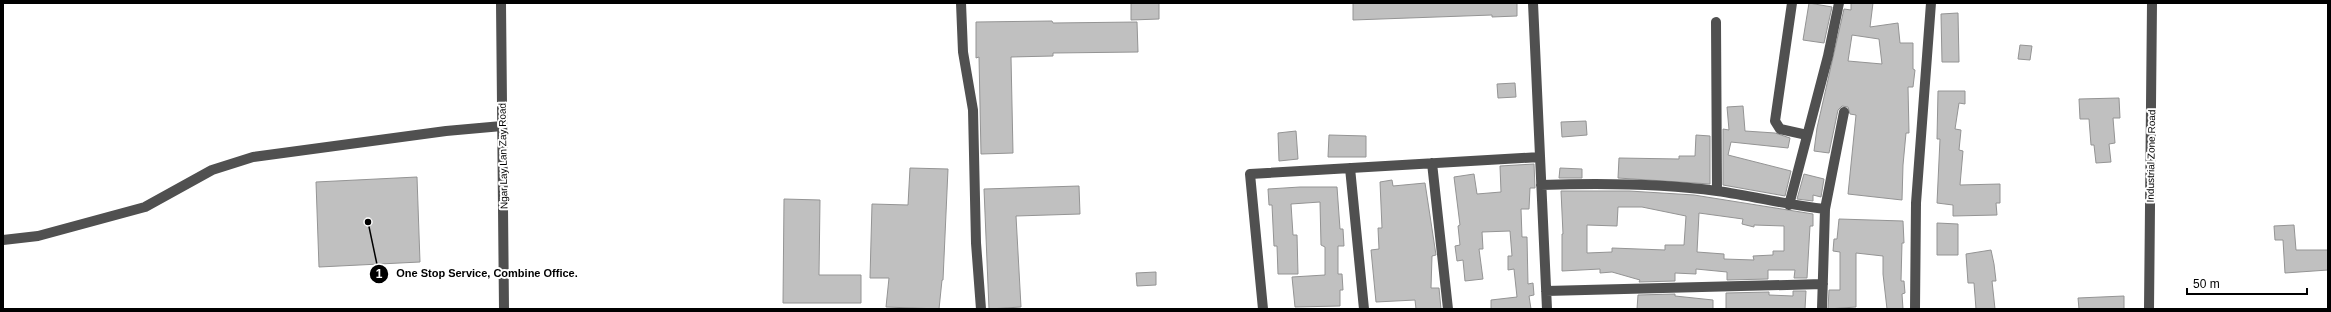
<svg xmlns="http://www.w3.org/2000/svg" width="2331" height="312" font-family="Helvetica,sans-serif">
  <rect width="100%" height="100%" fill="#fff"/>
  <path fill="#c0c0c0" stroke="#949494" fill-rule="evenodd" d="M1131,3H1159V19L1131,20Z
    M1353,3H1517V16L1492,17V15L1353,20Z
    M1809,3L1832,7L1824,43L1803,40Z
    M1851,3H1873L1870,27L1898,23L1900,43H1913V69L1915,70L1913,87H1908L1909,133H1906L1903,165L1902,200L1848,194L1856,115L1850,114L1848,107L1842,106L1838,110L1829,153L1814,151L1817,128L1844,9L1851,10ZM1852,35L1879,39L1882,64L1848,61Z
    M1958,13L1959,62H1942L1941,14Z
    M1052,21L1053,23L1137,22L1138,52L1053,53V56L1011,57L1013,153L981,154L979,57L976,58V22Z
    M2020,45L2032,46L2030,60L2018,59Z
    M1515,83L1516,97L1498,98L1497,84Z
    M1938,91H1965V104L1959,103L1955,129L1961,130L1959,150L1963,151L1960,185L2000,184V203H1996L1997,215L1953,216V205L1937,203L1940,139H1937Z
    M2119,98L2120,118H2113L2115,143L2109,144L2111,162L2096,163L2094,145H2091L2089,119H2080L2079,99Z
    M1743,106L1745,131L1775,133L1790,138L1788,148L1731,142L1728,155L1791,171L1785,196L1723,185V129L1729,130L1727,107Z
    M1586,121L1587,135L1562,137L1561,122Z
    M1296,131L1298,159L1279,161L1278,133Z
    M1329,135L1366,136V157H1328Z
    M1696,135L1710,136V184L1618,178L1619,158L1679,159V156H1695Z
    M1534,164L1535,188H1530L1529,209H1521L1522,237H1527L1528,284L1533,283L1534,295L1529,296L1531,309H1491V300L1517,297L1514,269L1508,270V256H1512L1510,231L1482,232L1483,249H1479L1483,279L1465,281L1463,260L1457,261L1455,246L1460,245L1458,226L1460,225L1454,177L1474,174L1477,194L1501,192L1500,166Z
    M910,168L948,169L943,280H942L939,309L886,307L889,278H870L872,204L908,205Z
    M1560,168L1582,169V178H1559Z
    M1804,174L1824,179L1821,197L1813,195V201L1797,199Z
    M417,177L420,262L319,267L316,182Z
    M1392,180L1393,186L1425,183L1436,255L1432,256L1431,288H1439L1441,309H1416L1415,300L1376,302L1371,250L1379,249L1378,228H1382L1380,182Z
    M1079,186L1080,214L1016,216L1021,307L989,309L984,189Z
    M1300,187H1337L1340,229H1343L1344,246H1338V274H1342L1343,290H1340V306L1295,307L1292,277L1325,275V247L1321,245L1320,202L1291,204L1293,235H1297L1298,274H1278L1277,246H1274L1272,205H1269L1268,189Z
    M1561,191H1629L1694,195L1813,214V226H1810L1807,278H1794L1795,270H1768V279L1727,280V272L1696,269V274L1675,273V281L1639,282L1640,280L1612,272L1600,273V269L1562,271V234H1563ZM1618,207H1642L1686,216L1684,245H1665V250L1612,248V252L1587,253V225L1617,226ZM1699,213L1743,219L1742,224L1754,227V225L1784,226V251H1773V255L1753,256L1754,260L1724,259V254L1697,252Z
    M784,199L820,200L819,275H861V303H783Z
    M1839,219L1903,221L1904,243H1902L1901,281H1904L1905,293L1902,294L1903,309H1887L1883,274V256L1856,253V307L1828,309L1829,290H1840V252L1833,251L1834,239H1837Z
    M1937,223L1958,224V255H1937Z
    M2294,225L2296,250H2328V270L2285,273L2283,240H2275L2274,226Z
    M1991,250L1994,264L1996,281H1992L1995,309H1976L1974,283H1968L1966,254Z
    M1156,272V285L1137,286L1136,273Z
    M1793,291H1806L1805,309H1726V293L1769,292V295L1793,296Z
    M1675,294V296L1713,300V309H1637L1638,295Z
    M2124,296V309H2079L2078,298Z"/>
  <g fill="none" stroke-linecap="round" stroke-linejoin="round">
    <path stroke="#505050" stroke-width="10" d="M501,3L504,309
      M961,3L963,52L973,110L976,243L981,309
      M1533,3L1547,309
      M1792,3L1775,121L1780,129L1807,135
      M1716,22L1717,191
      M1432,163L1448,309
      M1350,168L1364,309
      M1541,185C1600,183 1658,183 1717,191C1753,196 1788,205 1825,209
      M1789,205L1828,56L1839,3
      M3,240L38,236L145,207L212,170L253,157L446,131L502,126
      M1546,291L1823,284
      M1263,309L1250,174L1540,157
      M1822,309L1825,209L1844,112
      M1915,309L1916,203L1931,3
      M2149,309L2152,3"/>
  </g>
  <g text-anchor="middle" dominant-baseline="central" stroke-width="4" stroke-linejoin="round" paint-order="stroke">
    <g font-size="10" fill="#000" stroke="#fff">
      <text transform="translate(503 156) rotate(-91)">Ngar Lay Lan Zay Road</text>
      <text transform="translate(2151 156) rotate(-89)">Industrial Zone Road</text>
    </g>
  </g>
  <path fill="none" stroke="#000" stroke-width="1.5" d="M368 222L379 274"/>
  <g fill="#000" stroke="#fff" stroke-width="1.5">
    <circle cx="368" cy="222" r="4"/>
    <circle cx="379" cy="274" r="10"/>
  </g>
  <g font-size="12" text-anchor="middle" font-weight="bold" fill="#fff">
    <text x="379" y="278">1</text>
  </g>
  <g font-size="11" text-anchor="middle" font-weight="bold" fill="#000" stroke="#fff" stroke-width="4" stroke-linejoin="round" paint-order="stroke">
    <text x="487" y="277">One Stop Service, Combine Office.</text>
  </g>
  <rect width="2331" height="312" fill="none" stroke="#000000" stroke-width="8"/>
  <path d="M2187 288v6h120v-6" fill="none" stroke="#000000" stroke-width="2"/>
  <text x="2193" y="288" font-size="12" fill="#000000" stroke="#ffffff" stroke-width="3" paint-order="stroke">50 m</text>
</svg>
